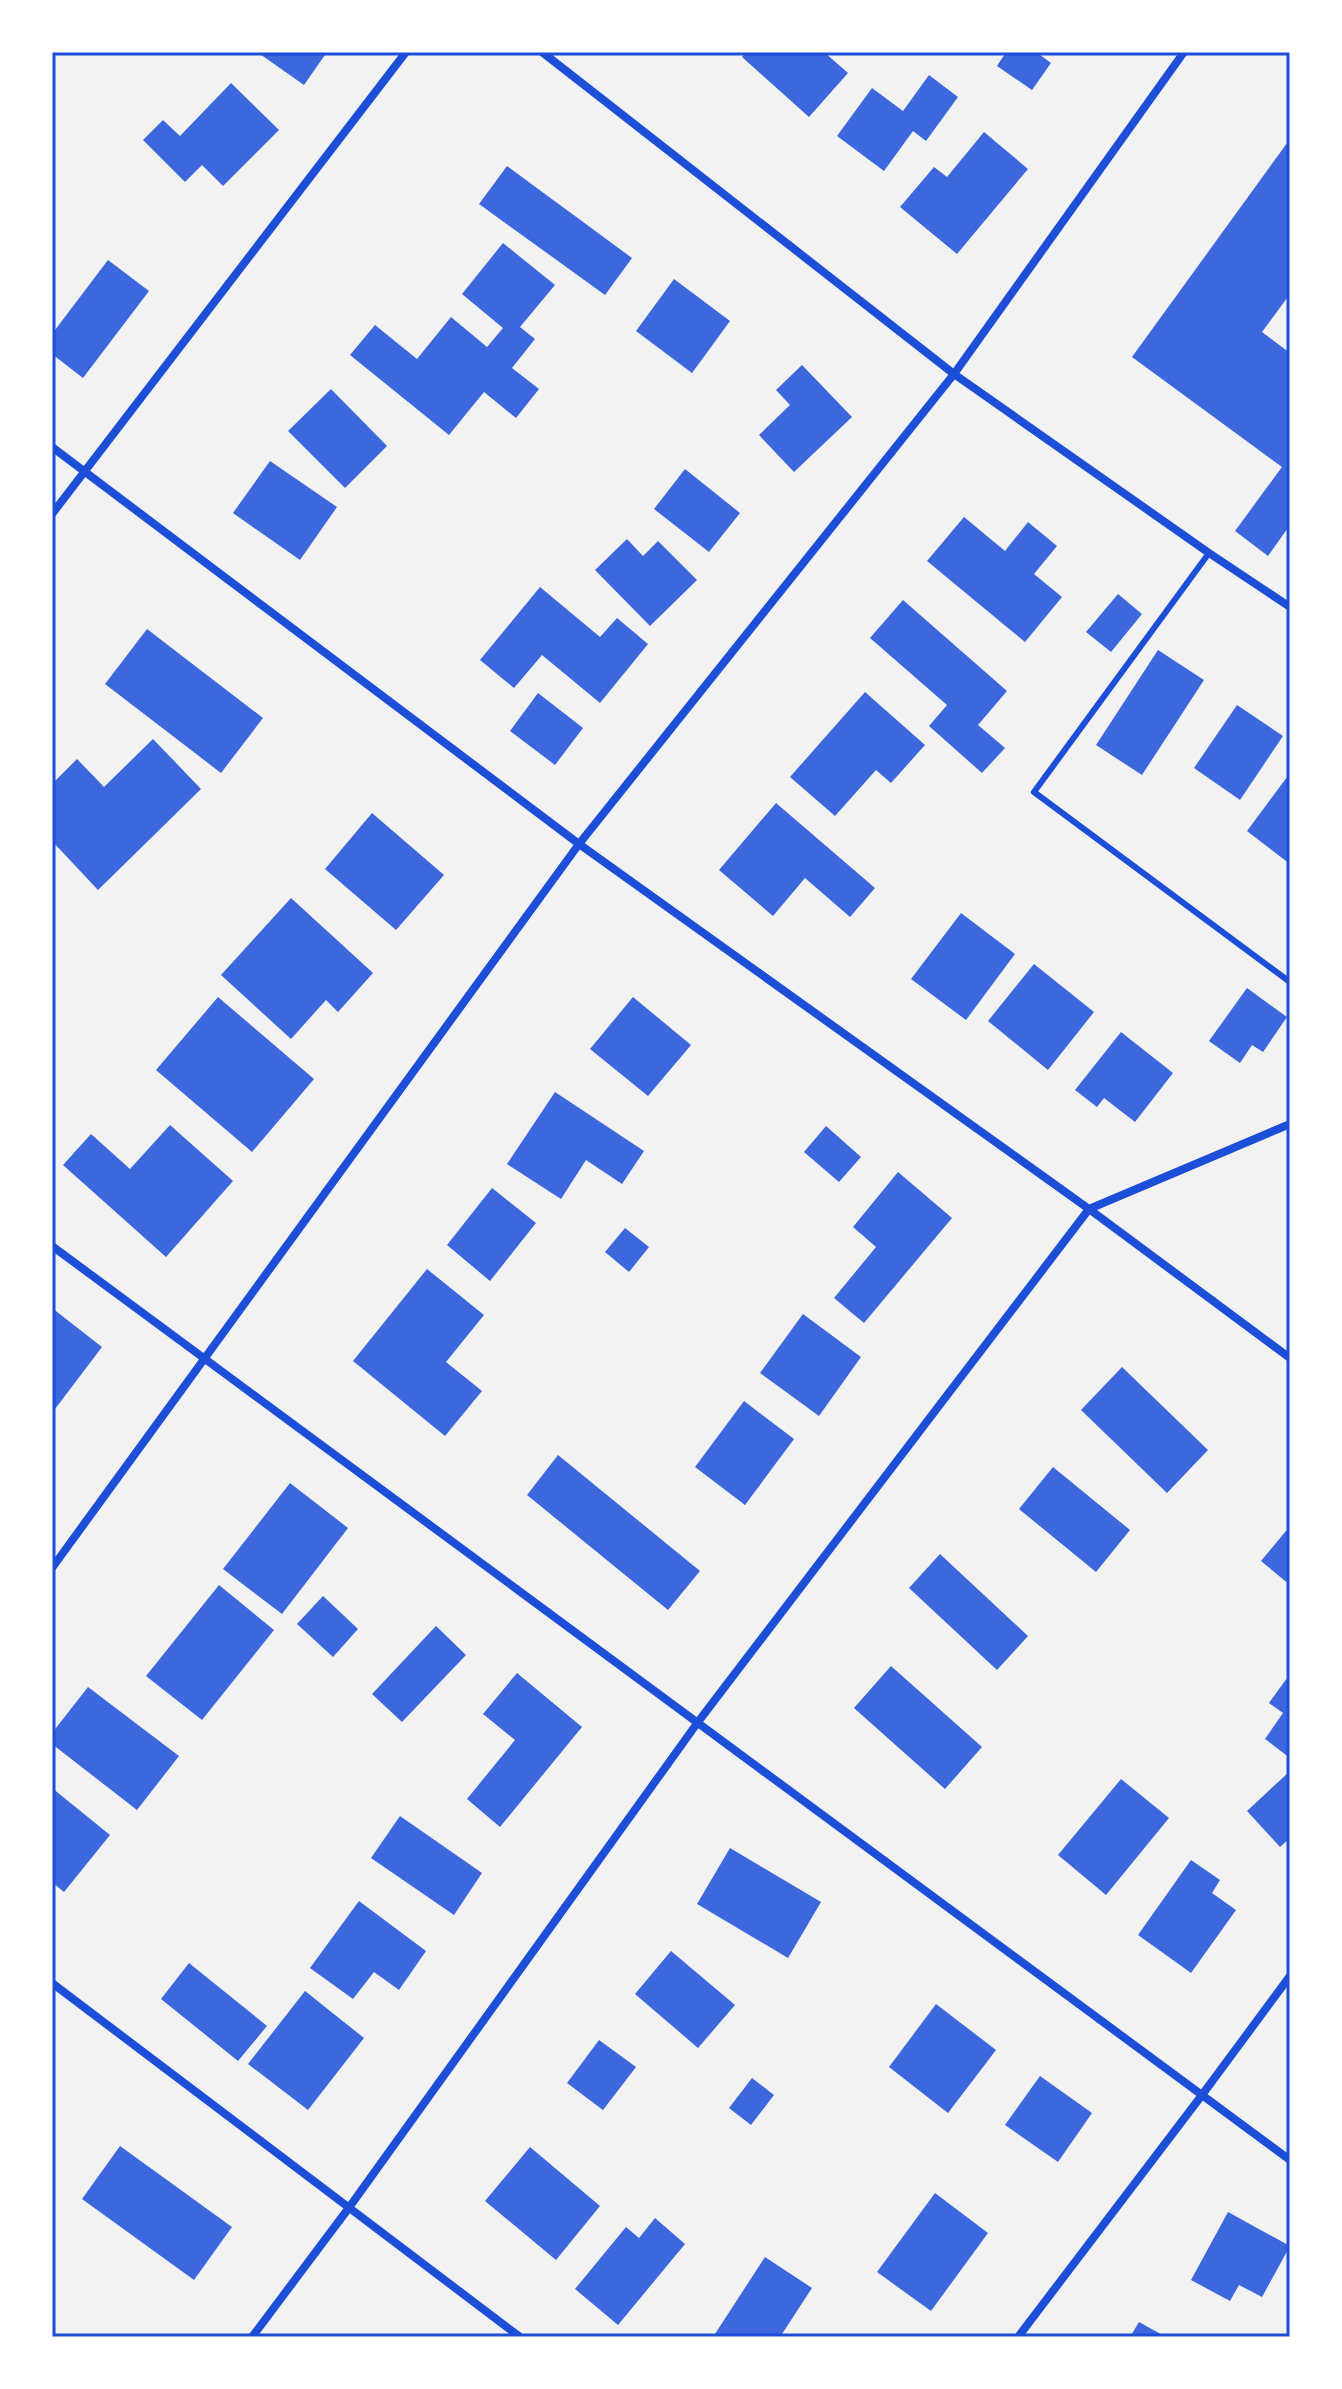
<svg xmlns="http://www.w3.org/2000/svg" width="1342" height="2389" font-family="'Public Sans',sans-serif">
  <rect width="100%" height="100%" fill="#f2f2f2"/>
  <path fill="#3d67dc" d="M257,52H327L304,85Z
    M746,52H824L848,73L809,117L742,57Z
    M1006,52H1036L1051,63L1032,90L997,66Z
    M929,75L958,97L926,141L913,131L884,171L837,136L872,88L903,111Z
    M231,83L279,130L223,186L202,165L185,182L143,140L163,120L180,136Z
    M984,132L1028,169L957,254L900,207L934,167L947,177Z
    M1290,139V294L1262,332L1290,353V525L1268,556L1235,531L1282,467L1132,357Z
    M507,166L632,258L605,295L479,204Z
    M503,243L555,285L520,327L535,339L512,368L539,389L516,418L484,392L449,435L350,355L375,325L417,359L451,317L487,347L503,328L462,294Z
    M108,260L149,291L83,378L52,354V334Z
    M674,279L730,321L692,373L636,331Z
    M802,365L852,417L794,472L759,435L790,405L776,390Z
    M331,389L387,446L345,488L288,431Z
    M270,461L337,507L300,560L233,513Z
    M685,469L740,513L709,552L654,509Z
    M964,517L1005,551L1028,522L1057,546L1034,574L1062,597L1025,642L927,561Z
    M627,539L643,556L658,541L697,580L650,626L595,570Z
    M540,587L600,637L617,618L648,644L600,703L542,655L514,688L480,660Z
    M1118,594L1142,614L1111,652L1086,632Z
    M903,600L1007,691L978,725L1005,748L982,773L929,726L947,705L870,638Z
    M147,629L263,718L221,773L105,684Z
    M1158,650L1204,680L1142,775L1096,745Z
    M865,692L925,745L891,783L876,770L835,816L790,777Z
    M538,693L583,728L555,765L510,731Z
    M1237,705L1283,736L1240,800L1194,768Z
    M153,739L201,789L98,890L52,841V784L77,759L104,787Z
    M1290,773V864L1247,831Z
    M776,803L875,888L850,917L805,878L773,916L719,870Z
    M372,813L444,875L396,930L325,869Z
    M291,898L373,973L338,1012L326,1000L291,1039L221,975Z
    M961,913L1015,954L966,1020L911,979Z
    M1034,964L1094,1012L1048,1070L988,1021Z
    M1247,988L1287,1017L1263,1052L1252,1045L1240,1063L1209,1041Z
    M218,997L314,1079L252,1152L156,1070Z
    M633,997L691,1045L648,1096L590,1049Z
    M1121,1032L1173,1073L1135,1122L1104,1098L1097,1107L1075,1090Z
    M555,1092L644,1151L622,1184L586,1160L561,1199L507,1164Z
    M170,1125L233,1181L166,1257L63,1165L91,1134L130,1169Z
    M826,1126L861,1157L839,1182L804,1152Z
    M898,1172L952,1218L864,1323L834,1298L876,1247L853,1227Z
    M492,1188L536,1223L490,1281L447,1245Z
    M625,1228L649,1247L629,1272L605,1252Z
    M427,1269L484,1315L446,1362L482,1391L445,1436L353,1361Z
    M52,1308L102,1347L52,1413Z
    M803,1314L861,1357L819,1416L760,1373Z
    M1122,1367L1208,1450L1167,1493L1081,1410Z
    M744,1401L794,1439L745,1505L695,1467Z
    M558,1455L700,1571L668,1610L527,1495Z
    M1053,1467L1130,1530L1096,1572L1019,1509Z
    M290,1483L348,1528L282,1614L223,1569Z
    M1290,1526V1585L1261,1561Z
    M940,1554L1028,1636L997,1670L909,1588Z
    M219,1585L274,1630L202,1720L146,1676Z
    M323,1596L358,1629L333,1657L297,1624Z
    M436,1626L466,1655L402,1722L372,1694Z
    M891,1666L982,1747L945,1789L854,1708Z
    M517,1673L582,1727L500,1827L467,1799L515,1740L483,1714Z
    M1290,1674V1758L1265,1739L1283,1713L1269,1703Z
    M88,1687L179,1756L137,1810L52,1744V1733Z
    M1290,1771V1838L1280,1847L1247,1811Z
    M1121,1779L1169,1818L1106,1895L1058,1855Z
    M52,1788L110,1835L64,1892L52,1882Z
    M400,1816L482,1873L454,1915L371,1858Z
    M730,1848L821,1902L788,1958L697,1904Z
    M1191,1860L1220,1880L1212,1893L1236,1910L1191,1973L1138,1935Z
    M359,1901L426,1951L399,1990L374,1972L353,1999L310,1968Z
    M671,1951L735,2005L698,2048L635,1994Z
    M189,1963L267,2026L238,2061L161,1999Z
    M305,1991L364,2038L308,2110L248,2064Z
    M936,2004L996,2050L948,2113L889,2067Z
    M599,2040L636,2067L603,2110L567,2083Z
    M1040,2076L1092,2113L1058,2162L1005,2125Z
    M752,2078L774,2095L751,2125L729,2108Z
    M120,2146L232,2227L194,2280L82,2199Z
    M530,2147L600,2206L556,2260L485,2201Z
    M935,2193L988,2233L931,2311L877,2272Z
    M1228,2212L1290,2246L1262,2297L1239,2285L1230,2301L1191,2280Z
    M655,2218L685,2244L618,2325L575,2289L626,2227L639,2238Z
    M765,2257L812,2288L780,2337H713Z
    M1139,2322L1166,2337H1130Z"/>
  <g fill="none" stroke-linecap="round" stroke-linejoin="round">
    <path stroke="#1d4ed8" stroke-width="6" d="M1209,553L1034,792L1290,982"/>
    <path stroke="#1d4ed8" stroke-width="8" d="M542,52L954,374L1209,553L1290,607
      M52,447L579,844L1089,1209L1290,1358
      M52,514L406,52
      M52,1246L1290,2160
      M52,1568L579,844L954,374L1184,52
      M52,1983L520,2337
      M252,2337L348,2209L698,1722L1089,1209L1290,1124
      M1018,2337L1202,2095L1290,1976"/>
  </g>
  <rect width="1342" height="2389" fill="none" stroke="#ffffff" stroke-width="108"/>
  <rect x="54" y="54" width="1234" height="2281" fill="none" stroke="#1d4ed8" stroke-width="3"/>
</svg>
